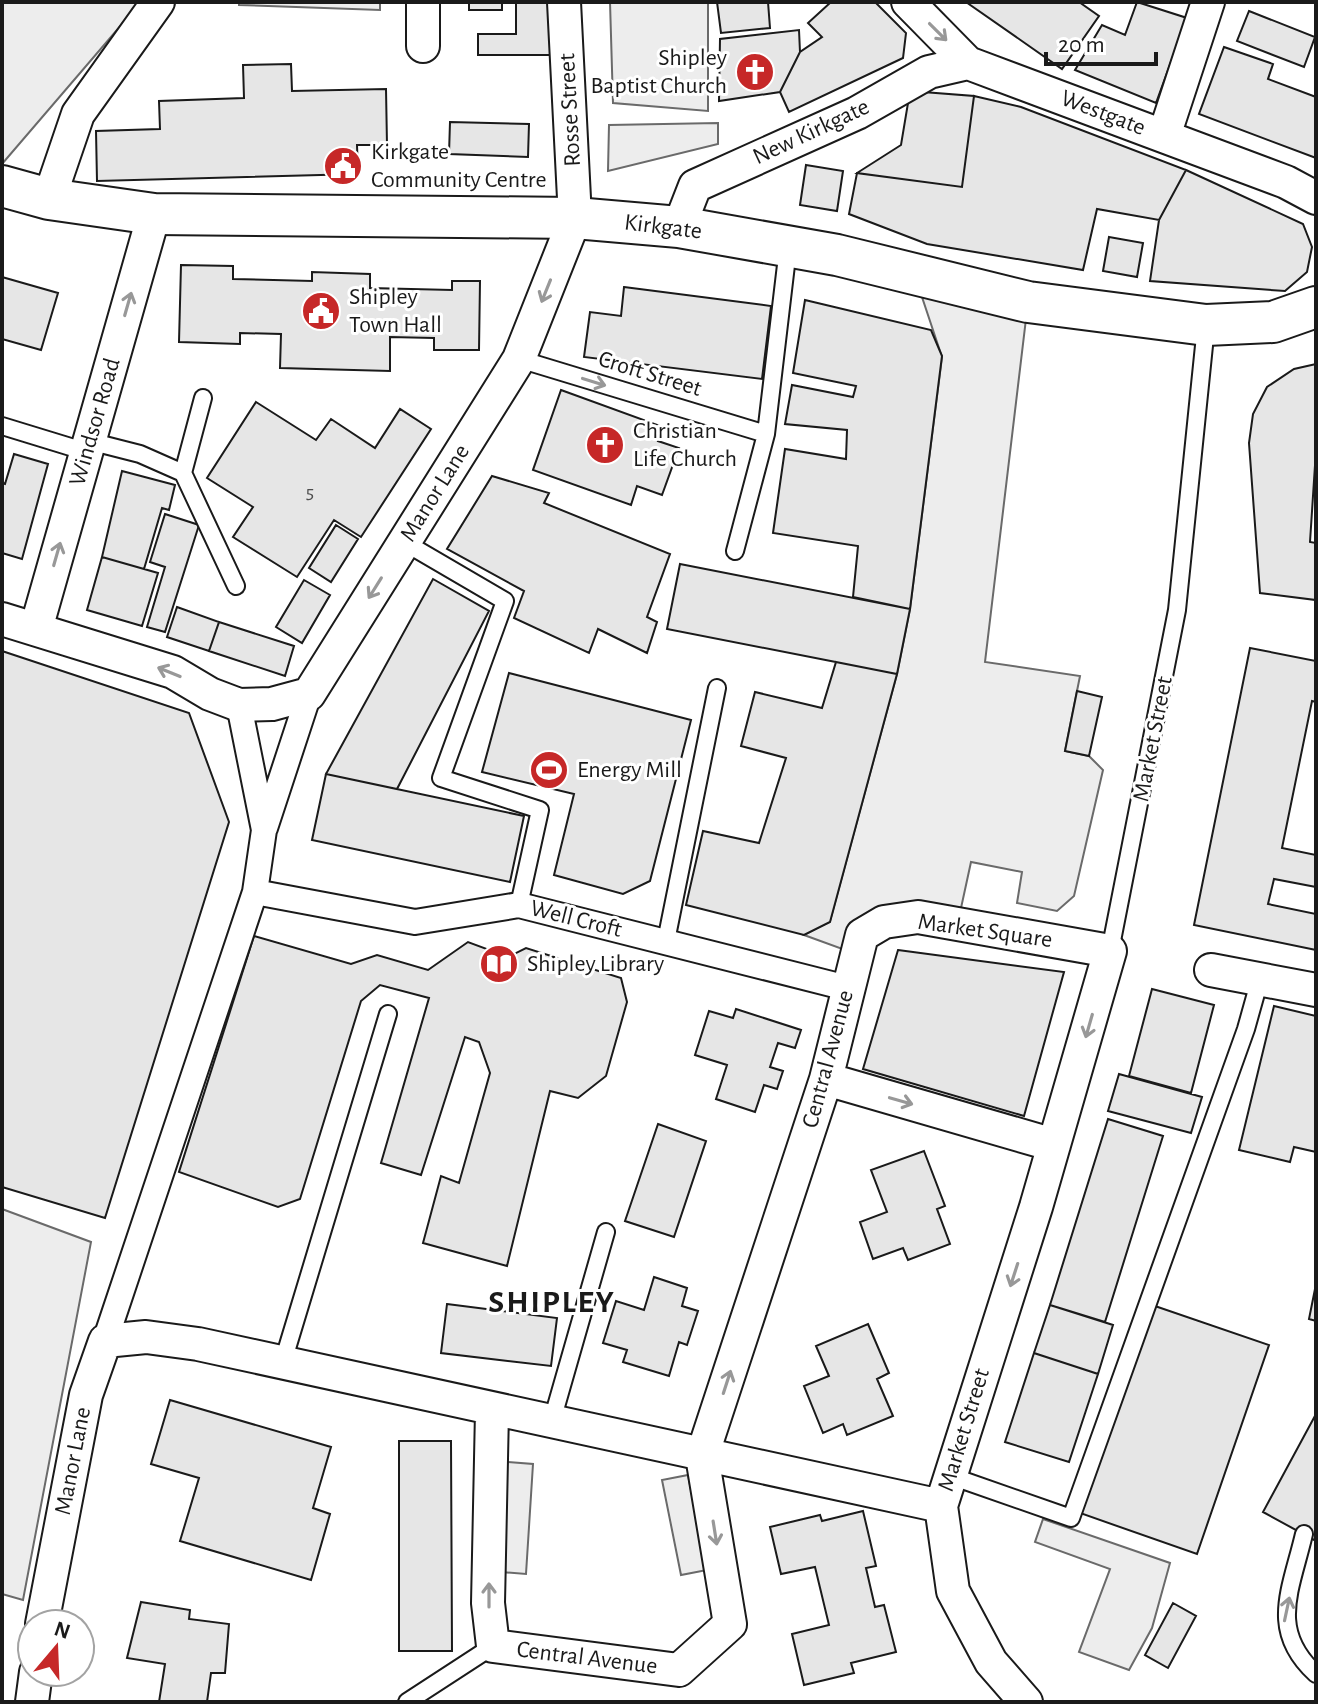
<svg xmlns="http://www.w3.org/2000/svg" width="1318" height="1704" font-family="'Alegreya Sans',sans-serif">
  <rect width="100%" height="100%" fill="#fff"/>
  <path fill="#ededed" stroke="#6a6a6a" stroke-width="2" d="M2,2H141L2,164Z
    M239,2H380V10L239,5Z
    M610,2H708V111L613,103Z
    M718,123V144L608,171L609,125Z
    M915,276L1028,302L985,662L1080,676L1065,751L1089,756L1103,770L1074,896L1057,911L1017,903L1022,872L971,862L958,922L918,917L856,954L804,935L830,921L897,674L910,609L942,357Z
    M2,1209L91,1242L23,1600L2,1594Z
    M507,1462L533,1464L526,1574L501,1572Z
    M688,1475L707,1570L681,1575L662,1480Z
    M1043,1519L1170,1563L1152,1628L1129,1670L1079,1652L1110,1569L1035,1542Z"/>
  <path fill="#e6e6e6" stroke="#1a1a1a" stroke-width="2" d="M469,2H502V10H469Z
    M516,2H550L551,55H478V34H516Z
    M717,2H768L770,28L721,33Z
    M831,2H875L906,33L903,58L789,112L780,92L800,52L822,37L808,23Z
    M966,2H1079L1099,16L1062,69Z
    M1137,2L1187,18L1156,103L1075,70L1102,25L1125,35Z
    M1249,11L1315,37L1304,67L1237,41Z
    M799,30L800,52L780,92L719,101L720,39Z
    M1224,47L1273,64L1268,79L1316,97V158L1199,114Z
    M291,64L292,91L386,89L387,145H357L358,174L97,181L96,131L160,129L159,101L244,98L243,65Z
    M910,91L974,96L962,187L857,173L901,145Z
    M974,96L1021,107L1186,170L1159,220L1097,209L1083,270L927,244L849,214L857,173L962,187Z
    M450,122L529,124L528,157L449,154Z
    M806,165L843,171L837,211L800,205Z
    M1186,170L1303,224L1312,247L1307,272L1285,291L1150,281L1159,220Z
    M1109,237L1143,243L1137,277L1103,271Z
    M181,265L233,266V279L312,281V272L370,274V288L452,290V281H480L479,350H434V338L390,337V371L280,368L281,334L240,333V344L179,342Z
    M2,277L58,293L41,350L2,339Z
    M624,287L771,306L762,379L584,357L590,312L621,316Z
    M805,300L931,330L942,356L910,609L853,597L858,546L773,533L785,449L846,459L847,430L785,424L792,385L853,397L856,386L793,373Z
    M1316,364V450L1310,542L1316,543V600L1260,593L1249,443L1253,414L1267,387L1294,369Z
    M561,390L663,427L658,441L679,448L662,495L637,486L631,505L533,470Z
    M256,402L316,440L331,419L375,448L400,409L431,429L361,537L334,520L297,577L233,537L253,507L207,478Z
    M14,454L48,464L22,559L2,553V483L5,484Z
    M122,471L175,485L169,510L162,508L144,569L102,557Z
    M492,476L549,493L544,503L670,554L647,617L657,622L647,653L598,629L589,653L514,618L524,591L447,549Z
    M165,514L199,525L165,632L147,627L165,567L150,562Z
    M336,525L358,539L331,582L309,568Z
    M102,557L158,573L142,626L87,610Z
    M680,564L910,609L897,674L667,629Z
    M433,579L489,611L397,789L326,774Z
    M304,580L330,595L302,643L276,627Z
    M177,607L219,622L209,651L167,637Z
    M219,622L294,646L285,676L209,651Z
    M1250,648L1316,661V702L1312,701L1282,848L1316,855V887L1274,879L1268,904L1316,914V950L1194,925Z
    M2,651L189,713L229,822L105,1218L2,1187Z
    M836,662L897,674L830,922L804,935L686,905L703,831L759,843L786,758L741,746L755,692L822,708Z
    M509,673L691,720L650,881L623,894L554,875L574,794L482,772Z
    M1077,691L1102,697L1089,756L1065,751Z
    M326,774L524,816L510,882L312,840Z
    M254,936L351,964L377,955L428,970L468,942L508,957L526,948L621,978L627,1002L606,1076L578,1098L550,1091L507,1266L423,1243L441,1176L459,1183L490,1073L479,1042L465,1037L421,1175L381,1163L429,998L380,985L361,1001L300,1199L278,1207L179,1172Z
    M898,950L1064,972L1024,1116L863,1069Z
    M1152,989L1214,1005L1191,1093L1129,1076Z
    M1274,1006L1316,1016V1152L1294,1147L1290,1162L1239,1150Z
    M736,1009L801,1030L795,1048L778,1043L770,1067L783,1071L777,1089L764,1085L755,1112L716,1099L727,1065L695,1055L709,1011L733,1018Z
    M1119,1074L1202,1097L1191,1133L1108,1111Z
    M1108,1119L1163,1136L1105,1322L1050,1305Z
    M658,1124L706,1141L674,1237L625,1221Z
    M924,1151L945,1206L937,1209L950,1244L908,1260L903,1248L873,1259L860,1222L887,1212L871,1170Z
    M654,1277L687,1288L682,1306L698,1311L687,1345L679,1342L669,1376L623,1362L627,1350L603,1343L616,1301L644,1310Z
    M1316,1284V1321L1309,1319Z
    M447,1304L557,1318L551,1366L441,1353Z
    M1050,1305L1113,1325L1098,1374L1034,1353Z
    M1152,1305L1269,1345L1197,1554L1080,1513Z
    M868,1324L889,1373L877,1379L893,1416L847,1435L843,1424L823,1433L804,1386L829,1376L816,1346Z
    M1034,1353L1098,1374L1069,1462L1005,1442Z
    M170,1400L331,1447L313,1508L330,1514L311,1580L180,1541L199,1478L151,1464Z
    M1316,1414V1541L1263,1512Z
    M399,1441H451L452,1651H399Z
    M863,1511L876,1566L866,1568L875,1607L884,1605L896,1652L851,1663L854,1673L804,1685L792,1634L829,1625L815,1567L781,1574L770,1527L820,1515L822,1521Z
    M141,1602L190,1610L189,1619L229,1624L225,1673H211L207,1702H159L165,1664L127,1658Z
    M1173,1603L1196,1616L1168,1668L1145,1655Z"/>
  <g fill="none" stroke-linecap="round" stroke-linejoin="round">
    <g stroke="#1a1a1a" stroke-width="20">
      <path id="service" d="M519,359L766,434
        M2,426L87,452
        M89,441L140,454L183,473L203,398
        M183,473L236,586
        M404,542L505,601L441,778L540,810L519,905
        M735,551L766,434L788,248
        M666,941L717,688
        M1110,951L1177,610L1206,326
        M282,1365L388,1014
        M551,1424L606,1232
        M948,1475L1071,1518L1246,1029L1260,979
        M1304,1534C1291,1590 1268,1630 1316,1674
        M407,1702L493,1646"/>
    </g>
    <g stroke="#1a1a1a" stroke-width="28">
      <path id="pedestrian" d="M265,828L309,694
        M255,892L415,922L519,905L847,988
        M105,1341L255,892L264,830L239,705"/>
    </g>
    <g stroke="#1a1a1a" stroke-width="36">
      <path id="minor" d="M908,2L968,63L1286,182L1316,198
        M423,46V2
        M1164,136L1208,2
        M49,199L78,114L158,2
        M679,227L695,186L857,113L929,72L968,63
        M2,619L173,672L210,694L239,705L272,704L309,694L519,359L575,218L564,2
        M36,629L154,214
        M1211,970L1316,990
        M826,1079L1054,1145
        M492,1411L488,1603L493,1646L679,1670L730,1624L702,1456L826,1079L862,935L884,922L918,917L1110,951L1036,1207L941,1506L953,1591L991,1662L1026,1702
        M42,1624L86,1395L105,1341L146,1337L198,1344L941,1506
        M32,1702L36,1672"/>
    </g>
    <g stroke="#1a1a1a" stroke-width="44">
      <path id="tertiary" d="M2,186L49,199L154,214L575,218L679,227L837,255L1028,302L1206,325L1273,322L1316,307"/>
    </g>
    <use href="#service" stroke="#fff" stroke-width="16"/>
    <use href="#pedestrian" stroke="#fff" stroke-width="24"/>
    <use href="#minor" stroke="#fff" stroke-width="32"/>
    <use href="#tertiary" stroke="#fff" stroke-width="40"/>
  </g>
  <defs><path id="oneway-shaft" d="M-6 0H5M1.5-3L5.5 0L1.5 3" fill="none" stroke-width="1.6" stroke-linecap="round" stroke-linejoin="round" transform="scale(2)"/></defs>
  <g stroke="#989898">
    <use href="#oneway-shaft" transform="translate(938 32) rotate(45)"/>
    <use href="#oneway-shaft" transform="translate(546 291) rotate(112)"/>
    <use href="#oneway-shaft" transform="translate(128 304) rotate(-74)"/>
    <use href="#oneway-shaft" transform="translate(594 382) rotate(17)"/>
    <use href="#oneway-shaft" transform="translate(57 554) rotate(-74)"/>
    <use href="#oneway-shaft" transform="translate(375 588) rotate(122)"/>
    <use href="#oneway-shaft" transform="translate(169 672) rotate(-158)"/>
    <use href="#oneway-shaft" transform="translate(1089 1026) rotate(106)"/>
    <use href="#oneway-shaft" transform="translate(901 1101) rotate(16)"/>
    <use href="#oneway-shaft" transform="translate(1014 1275) rotate(108)"/>
    <use href="#oneway-shaft" transform="translate(727 1382) rotate(-72)"/>
    <use href="#oneway-shaft" transform="translate(715 1533) rotate(81)"/>
    <use href="#oneway-shaft" transform="translate(489 1595) rotate(-90)"/>
    <use href="#oneway-shaft" transform="translate(1287 1609) rotate(-78)"/>
  </g>
  <defs>
    <g id="church-disc" transform="scale(2)"><circle r="9.5" fill="#c62828" stroke="#fff"/><path d="M-1.2-6h2.4v3.5h3.3v2.4h-3.3V6h-2.4V-.1h-3.3v-2.4h3.3Z" fill="#fff"/></g>
    <g id="civic-disc" transform="scale(2)"><circle r="9.5" fill="#c62828" stroke="#fff"/><path d="M-.6-6.5H3V-4.5H.6V-3L4-1V1h2V6H-6V1h2V-1L-.6-3ZM-1.2 2.5V6h2.4V2.5Z" fill="#fff"/></g>
    <g id="stadium-disc" transform="scale(2)"><circle r="9.5" fill="#c62828" stroke="#fff"/><path d="M0-5a6.5 5 0 1 0 0 10a6.5 5 0 1 0 0-10ZM-3.5-1.8h7v3.6h-7Z" fill="#fff"/></g>
    <g id="library-disc" transform="scale(2)"><circle r="9.5" fill="#c62828" stroke="#fff"/><path d="M-6-4Q-3-5.5-.7-3.5V5Q-3 3-6 4ZM6-4Q3-5.5 .7-3.5V5Q3 3 6 4Z" fill="#fff"/></g>
  </defs>
  <g fill-rule="evenodd">
    <use href="#church-disc" x="755" y="72"/>
    <use href="#civic-disc" x="343" y="166"/>
    <use href="#civic-disc" x="321" y="311"/>
    <use href="#church-disc" x="605" y="445"/>
    <use href="#stadium-disc" x="549" y="770"/>
    <use href="#library-disc" x="499" y="964"/>
  </g>
  <g text-anchor="middle" dominant-baseline="central" stroke-width="6" stroke-linejoin="round" paint-order="stroke">
    <g font-size="20" fill="#4d4d4d">
      <text x="310" y="492">5</text>
    </g>
    <g font-size="24" fill="#1a1a1a" stroke="#fff" text-anchor="start">
      <text x="727" y="58" text-anchor="end">Shipley<tspan x="727" dy="28">Baptist Church</tspan></text>
      <text x="371" y="152">Kirkgate<tspan x="371" dy="28">Community Centre</tspan></text>
      <text x="349" y="297">Shipley<tspan x="349" dy="28">Town Hall</tspan></text>
      <text x="633" y="431">Christian<tspan x="633" dy="28">Life Church</tspan></text>
      <text x="577" y="770">Energy Mill</text>
      <text x="527" y="964">Shipley Library</text>
    </g>
    <g font-size="24" fill="#1a1a1a" stroke="#fff">
      <text transform="translate(570 110) rotate(-93)">Rosse Street</text>
      <text transform="translate(1103 113) rotate(21)">Westgate</text>
      <text transform="translate(811 132) rotate(-25)">New Kirkgate</text>
      <text transform="translate(663 227) rotate(7)">Kirkgate</text>
      <text transform="translate(650 374) rotate(17)">Croft Street</text>
      <text transform="translate(95 422) rotate(-74)">Windsor Road</text>
      <text transform="translate(435 493) rotate(-58)">Manor Lane</text>
      <text transform="translate(1153 739) rotate(-79)">Market Street</text>
      <text transform="translate(576 919) rotate(14)">Well Croft</text>
      <text transform="translate(985 931) rotate(8)">Market Square</text>
      <text transform="translate(828 1059) rotate(-75)">Central Avenue</text>
      <text transform="translate(964 1430) rotate(-73)">Market Street</text>
      <text transform="translate(73 1461) rotate(-79)">Manor Lane</text>
      <text transform="translate(587 1658) rotate(7)">Central Avenue</text>
    </g>
    <g font-size="32" font-weight="bold" letter-spacing="2" fill="#1a1a1a" stroke="#fff">
      <text x="552" y="1302">SHIPLEY</text>
    </g>
  </g>
  <rect width="1318" height="1704" fill="none" stroke="#1a1a1a" stroke-width="8"/>
  <g transform="translate(56 1648) rotate(19)"><circle r="38" fill="#ffffff" stroke="#a3a3a3" stroke-width="2"/>
  <path d="M0-6L14 30L0 20L-14 30Z" fill="#c62828"/>
  <text y="-12" font-size="22" font-weight="bold" text-anchor="middle" fill="#1a1a1a">N</text>
  </g>
  <path d="M1046 52v12h110v-12" fill="none" stroke="#1a1a1a" stroke-width="4"/>
  <text x="1058" y="52" font-size="24" fill="#1a1a1a" stroke="#ffffff" stroke-width="6" paint-order="stroke">20 m</text>
</svg>
